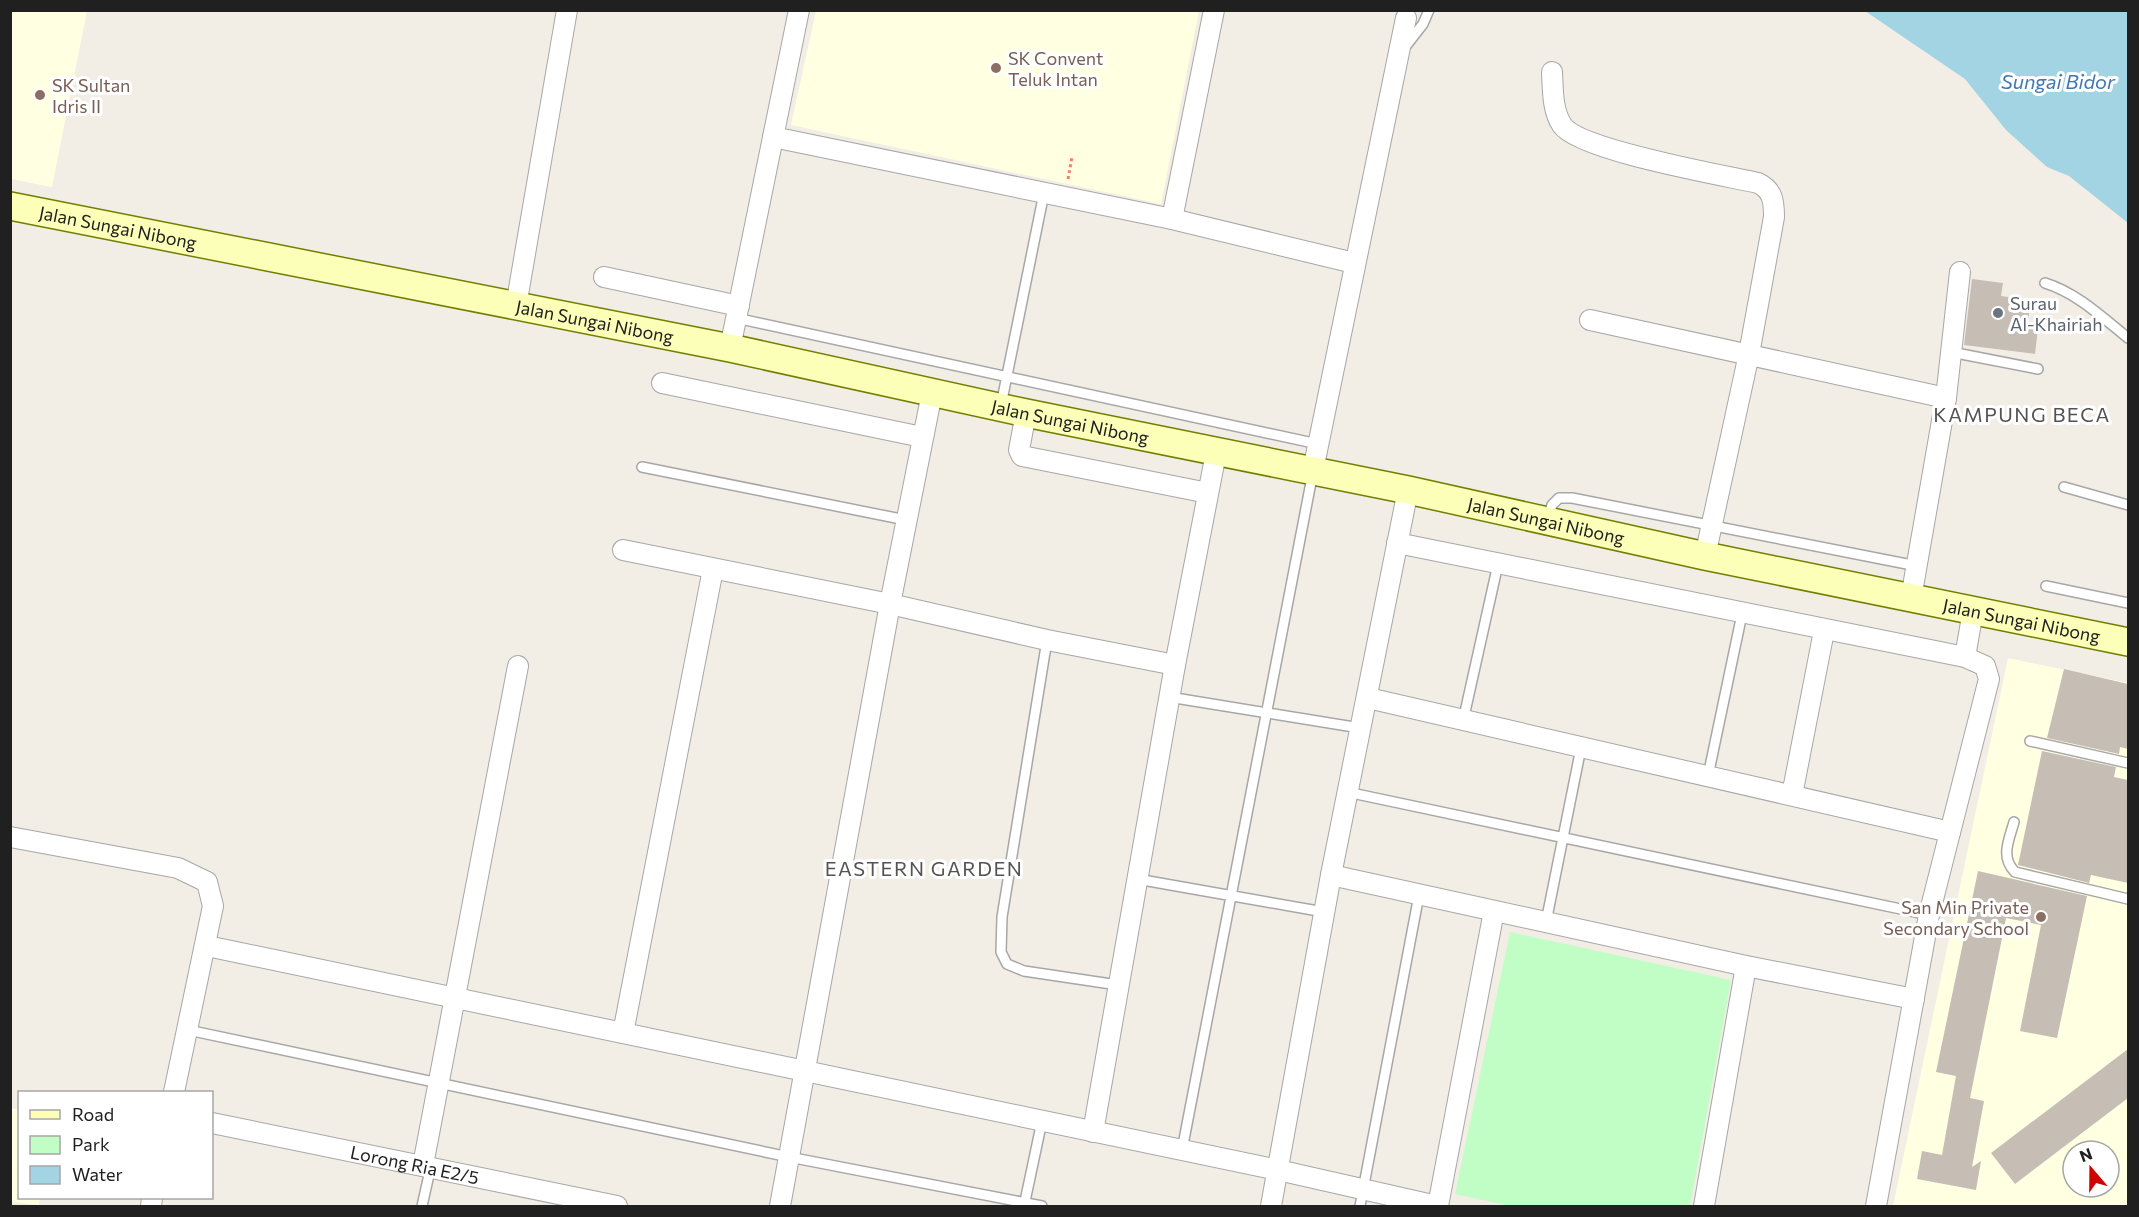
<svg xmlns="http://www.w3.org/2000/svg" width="2139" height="1217" font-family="Commissioner,sans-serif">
  <rect width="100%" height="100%" fill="#f2eee6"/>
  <path fill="#ffffe2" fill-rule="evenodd" d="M10,11H87L52,187L11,179Z
    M816,11H1199L1161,204L791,125Z
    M2008,658L2128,683V1206H1893ZM2073,1151H2109V1187H2073Z
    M11,1108L19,1110L20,1198H40L39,1205L11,1202Z"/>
  <path fill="#c1fec6" d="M1510,932L1731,980L1690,1206H1510L1455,1194Z"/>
  <path fill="#a3d4e3" d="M1865,11H2128V223L2069,176L2047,167L2006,130L1965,79Z"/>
  <path fill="#c6bdb5" d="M1972,279L2003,283L2001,296L2031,300L2027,327L2038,328L2035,354L1964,345Z
    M2064,669L2128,684V749L2120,747L2119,754L2047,738Z
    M2042,751L2116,767L2114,777L2128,780V883L2091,875L2089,883L2018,865Z
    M1978,871L2087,896L2057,1038L2020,1031L2041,925L2006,918L1970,1098L1984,1101L1972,1167L1981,1161L1976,1190L1917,1179L1922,1151L1942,1155L1956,1076L1936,1072Z
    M2128,1049V1098L2015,1184L1991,1153Z"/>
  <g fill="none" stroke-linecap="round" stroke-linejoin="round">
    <g stroke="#a7a7a7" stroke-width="12">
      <path id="lane" d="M1405,47L1423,24L1429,10
        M2045,283C2077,293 2102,317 2128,338
        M736,318L1318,444
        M1951,352L2038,369
        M1001,405L1044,193
        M642,467L906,520
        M2064,487L2128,505
        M1548,517L1552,505L1559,498H1572L1917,566
        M2046,586L2128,603
        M1047,640L1002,917L1001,952L1007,964L1024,971L1118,985
        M1169,697L1360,728
        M1463,721L1498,564
        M2030,741L2128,763
        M1708,776L1742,614
        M1347,792L1929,915
        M2014,822C2009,840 2000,857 2015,872L2128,899
        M1137,879L1324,912
        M1546,922L1581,748
        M188,1030L789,1157L1042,1206
        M1182,1150L1313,472
        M422,1206L431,1166
        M1024,1206L1042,1121
        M1360,1206L1419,895"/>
    </g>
    <g stroke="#a7a7a7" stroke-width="22">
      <g id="street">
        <path d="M1552,72C1553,89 1552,110 1562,125C1578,150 1722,175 1758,183C1773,190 1774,202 1774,217L1749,354L1705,556"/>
        <path d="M773,137L1172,219L1354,263"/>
        <path d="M1172,219L1214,10"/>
        <path d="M604,277L739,306"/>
        <path d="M516,306L567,10"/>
        <path d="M1590,320L1946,398"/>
        <path d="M730,348L799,10"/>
        <path d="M662,383L922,437"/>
        <path d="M1026,413L1019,450L1022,456L1208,493"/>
        <path d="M1313,470L1406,18"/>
        <path d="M1397,543L1965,657L1985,666L1989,679L1929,915L1876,1206"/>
        <path d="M623,550L890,604L1047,640L1175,665"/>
        <path d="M1911,598L1946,398L1960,272"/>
        <path d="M1965,657L1973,611"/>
        <path d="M1368,698L1950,832"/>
        <path d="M1792,795L1824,631"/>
        <path d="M10,837L178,868L207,882L213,906L174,1092"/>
        <path d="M1331,875L1746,966L1914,999"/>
        <path d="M207,946L1278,1170L1437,1206"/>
        <path d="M623,1033L713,569"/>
        <path id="s1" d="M212,1123L617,1206"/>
        <path d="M1093,1132L1175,665L1216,453"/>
        <path d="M423,1165L518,666"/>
        <path d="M151,1206L152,1198"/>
        <path d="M780,1206L890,604L932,393"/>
        <path d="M1271,1206L1331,875L1408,490"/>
        <path d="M1438,1206L1494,911"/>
        <path d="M1704,1206L1746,966"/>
      </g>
    </g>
    <g stroke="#717f00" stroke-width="30">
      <g id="secondary">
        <path id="s2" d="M10,206L730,348L1026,413L1408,490L1705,556L2128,642"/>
      </g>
    </g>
    <path stroke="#ff7a6a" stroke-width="3" stroke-dasharray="3 3" stroke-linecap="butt" d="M1068,179L1072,157"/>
    <use href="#lane" stroke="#fff" stroke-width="9"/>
    <use href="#street" stroke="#fff" stroke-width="20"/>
    <use href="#secondary" stroke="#fbffb7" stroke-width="27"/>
  </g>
  <g fill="#8d6e63" stroke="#fff" stroke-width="2">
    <circle cx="996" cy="68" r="6"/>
    <circle cx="40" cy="95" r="6"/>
    <circle cx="2041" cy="917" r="6"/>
  </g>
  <circle fill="#6b7280" stroke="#fff" stroke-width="2" cx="1998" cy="313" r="6"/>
  <g text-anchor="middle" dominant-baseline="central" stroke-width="6" stroke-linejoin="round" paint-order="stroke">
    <g font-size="18" fill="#785e54" stroke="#fff" text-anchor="start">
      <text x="1008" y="58">SK Convent<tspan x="1008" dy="21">Teluk Intan</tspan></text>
      <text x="52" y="85">SK Sultan<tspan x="52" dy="21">Idris II</tspan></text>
      <text x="2029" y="907" text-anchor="end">San Min Private<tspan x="2029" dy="21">Secondary School</tspan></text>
    </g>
    <g font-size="18" fill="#202020" stroke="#fff">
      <text stroke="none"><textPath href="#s2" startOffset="110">Jalan Sungai Nibong</textPath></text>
      <text stroke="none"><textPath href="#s2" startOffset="596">Jalan Sungai Nibong</textPath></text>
      <text stroke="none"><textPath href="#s2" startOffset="1082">Jalan Sungai Nibong</textPath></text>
      <text stroke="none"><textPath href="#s2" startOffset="1568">Jalan Sungai Nibong</textPath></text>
      <text stroke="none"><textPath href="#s2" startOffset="2054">Jalan Sungai Nibong</textPath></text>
      <text stroke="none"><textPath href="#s1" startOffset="207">Lorong Ria E2/5</textPath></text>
    </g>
    <g font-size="18" fill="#5b616d" stroke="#fff" text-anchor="start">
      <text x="2010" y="303">Surau<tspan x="2010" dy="21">Al-Khairiah</tspan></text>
    </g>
    <g font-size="20" font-style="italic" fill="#4079b2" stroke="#fff">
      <text x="2058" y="81">Sungai Bidor</text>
    </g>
    <g font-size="20" letter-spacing="1.5" fill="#535353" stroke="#fff">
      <text x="2022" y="414">KAMPUNG BECA</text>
      <text x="924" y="868">EASTERN GARDEN</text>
    </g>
  </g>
  <rect width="2139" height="1217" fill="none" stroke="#202020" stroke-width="24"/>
  <rect x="18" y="1091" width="195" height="108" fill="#ffffff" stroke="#a6a6a6" stroke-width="1.5"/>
  <rect x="30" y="1110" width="30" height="9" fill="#fbffb7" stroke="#a6a6a6" stroke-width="1.5"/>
  <text x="72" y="1121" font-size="18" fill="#202020">Road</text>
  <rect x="30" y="1136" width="30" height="18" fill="#c1fec6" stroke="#a6a6a6" stroke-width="1.5"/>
  <text x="72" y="1151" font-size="18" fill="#202020">Park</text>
  <rect x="30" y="1166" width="30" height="18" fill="#a3d4e3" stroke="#a6a6a6" stroke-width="1.5"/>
  <text x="72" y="1181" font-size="18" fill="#202020">Water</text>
  <g transform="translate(2091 1169) rotate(340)"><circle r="28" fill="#ffffff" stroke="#a6a6a6" stroke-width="1.5"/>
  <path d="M0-4.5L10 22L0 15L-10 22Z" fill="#d10100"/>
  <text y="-9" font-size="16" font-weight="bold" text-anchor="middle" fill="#202020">N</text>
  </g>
</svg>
